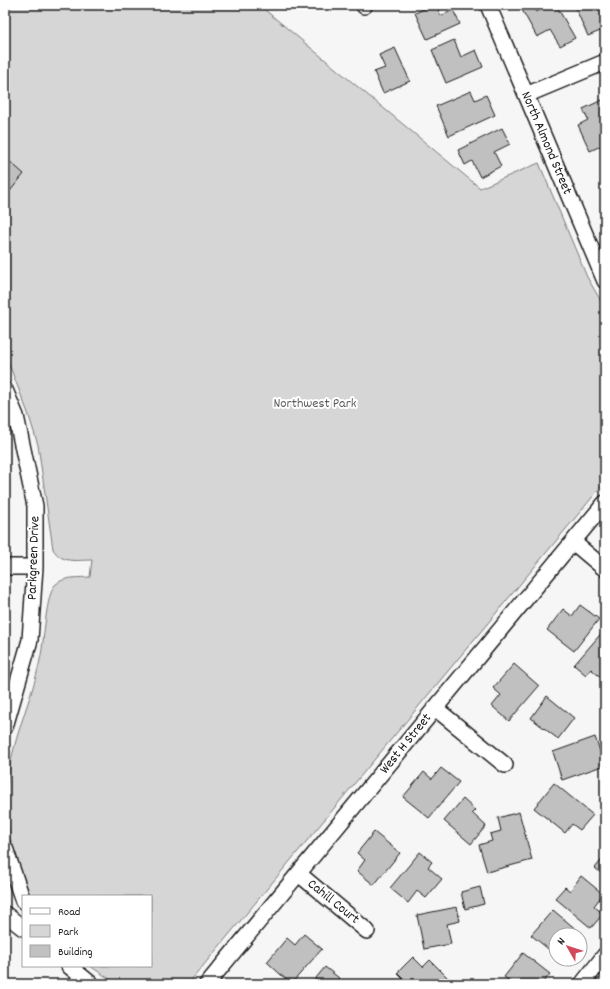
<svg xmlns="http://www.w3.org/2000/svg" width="610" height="989" font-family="Dekko,sans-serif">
  <rect width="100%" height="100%" fill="#f6f6f6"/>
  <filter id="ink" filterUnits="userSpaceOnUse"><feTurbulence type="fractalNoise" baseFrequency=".025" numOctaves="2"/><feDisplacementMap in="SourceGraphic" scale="8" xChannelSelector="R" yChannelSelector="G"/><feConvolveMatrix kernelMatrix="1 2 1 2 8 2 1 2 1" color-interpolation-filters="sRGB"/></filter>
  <g filter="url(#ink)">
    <path fill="#d6d6d6" stroke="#797979" d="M5,5H259L480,188L539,163L587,277L605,308V482L188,984H117L90,966H151V896H29C8,850 0,801 13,752C21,719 35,688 41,655C44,640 46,595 55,585C64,576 79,578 90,577L92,560C76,560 62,564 53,549L38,445L28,413L5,354Z"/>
    <path fill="#c0c0c0" stroke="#1c1c1c" d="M285,5H297L295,10Z
      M433,5H436L441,16L453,10L460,24L427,39L415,13Z
      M526,5H533L536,12L549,5H556L575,38L560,46L550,30L537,37L521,8Z
      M574,5H605V29L588,36Z
      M454,40L461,57L476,50L483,67L446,83L432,50Z
      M395,48L410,81L383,93L374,72L385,68L379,55Z
      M471,91L475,100L486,95L495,115L449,136L436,106Z
      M604,99L605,144L590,151L578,125L588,120L583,109Z
      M502,128L510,144L494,152L501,166L480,177L472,161L465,165L458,150Z
      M8,160L24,174L5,197V163Z
      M580,605L599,619L574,651L547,630L563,609L572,616Z
      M605,629V681L591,669L586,675L574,665Z
      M514,664L539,686L509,721L492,706L501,695L493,688Z
      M547,696L574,718L558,739L531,718Z
      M595,737L605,765L562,780L553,752Z
      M441,768L459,782L429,818L403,797L424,772L432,779Z
      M554,783L593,815L580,830L572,824L565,833L534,808Z
      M463,799L475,810L472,813L486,826L471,844L444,821Z
      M519,812L532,860L487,872L479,845L492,841L490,834L501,831L498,818Z
      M374,832L400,853L374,885L357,871L365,860L357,853Z
      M420,852L432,862L428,867L442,879L426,898L417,891L408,903L390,888Z
      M605,856V876L595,868Z
      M581,876L603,894L594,906L603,914L591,928L555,898L565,887L570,891Z
      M480,887L484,904L465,909L461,892Z
      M457,907L460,921L447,924L451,944L424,949L417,915Z
      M553,910L584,936L580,941V935H556V947L552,952L531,935Z
      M304,934L322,949L291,984L267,962L287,938L295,945Z
      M523,953L550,974L542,984H513L504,977Z
      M413,957L423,967L430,960L448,978L442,984H408L397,973Z
      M325,967L339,978L336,982L338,984H311Z
      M384,981V984H366Z"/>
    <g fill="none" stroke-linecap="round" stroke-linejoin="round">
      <g stroke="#1c1c1c" stroke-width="18">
        <path id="street" d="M488,5L605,281
          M364,6L365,5
          M526,95L605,62
          M5,390L16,416L35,506V567L30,640L5,727
          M573,542L605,569
          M5,567H35
          M435,708L505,765
          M5,848L23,901
          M299,874L367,931
          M5,914L23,928
          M69,966L91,984
          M207,984L605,503
          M582,984L605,955"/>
      </g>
      <use href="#street" stroke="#fff" stroke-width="15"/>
    </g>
  </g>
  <g text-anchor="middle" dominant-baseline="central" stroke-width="4" stroke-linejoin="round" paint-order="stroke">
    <g font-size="14" fill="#1c1c1c" stroke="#fff">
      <text transform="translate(546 143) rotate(67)">North Almond Street</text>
      <text transform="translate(34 558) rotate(-88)">Parkgreen Drive</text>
      <text transform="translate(406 744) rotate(-51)">West H Street</text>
      <text transform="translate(333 902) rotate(39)">Cahill Court</text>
    </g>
    <g font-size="14" fill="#5d5d5d" stroke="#fff">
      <text x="315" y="404">Northwest Park</text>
    </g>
  </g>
  <rect width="610" height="989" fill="none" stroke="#fff" stroke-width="20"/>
  <rect x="10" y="10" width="590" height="969" fill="none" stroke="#1c1c1c" stroke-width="1.5" filter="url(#ink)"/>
  <rect x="22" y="895" width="130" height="72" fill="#ffffff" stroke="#a4a4a4"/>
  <rect x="30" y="908" width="20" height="6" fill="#ffffff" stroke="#a4a4a4"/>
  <text x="58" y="915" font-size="12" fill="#1c1c1c">Road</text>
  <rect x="30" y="925" width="20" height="12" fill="#d6d6d6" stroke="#a4a4a4"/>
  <text x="58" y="935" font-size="12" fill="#1c1c1c">Park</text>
  <rect x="30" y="945" width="20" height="12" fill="#c0c0c0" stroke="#a4a4a4"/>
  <text x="58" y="955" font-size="12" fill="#1c1c1c">Building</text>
  <g transform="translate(568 947) rotate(309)"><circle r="19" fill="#ffffff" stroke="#a4a4a4"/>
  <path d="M0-3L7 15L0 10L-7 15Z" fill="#d1495b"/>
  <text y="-6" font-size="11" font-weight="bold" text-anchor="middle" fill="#1c1c1c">N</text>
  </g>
</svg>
